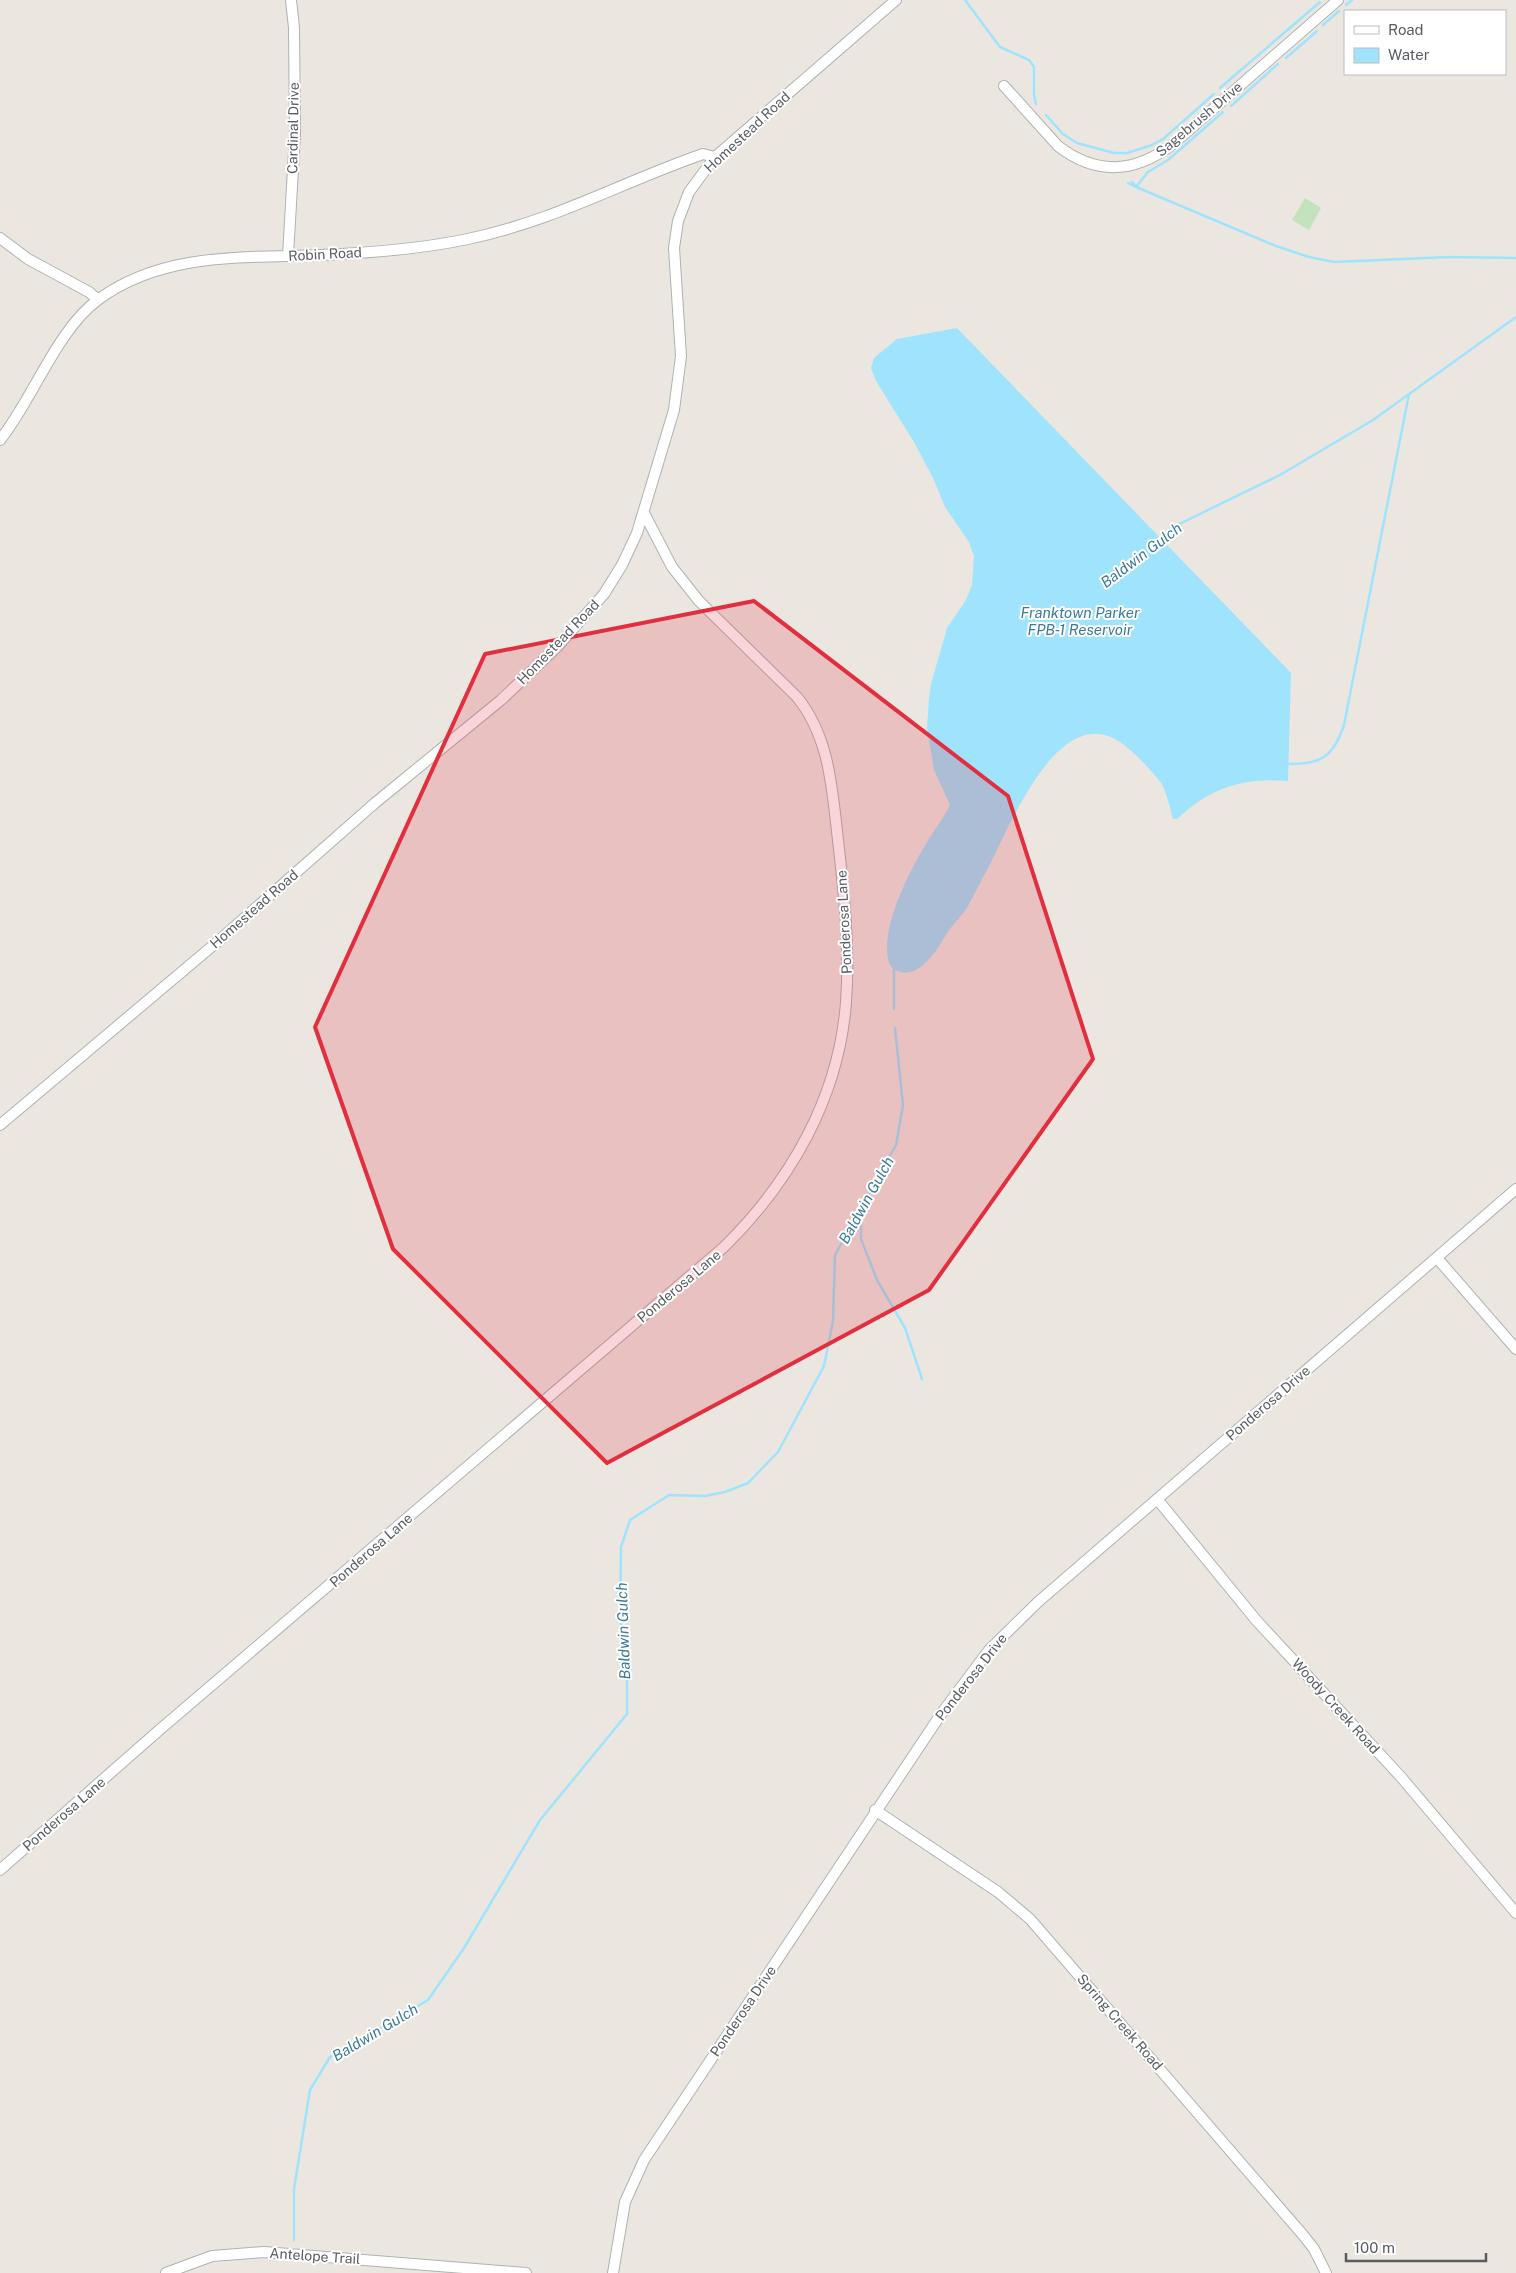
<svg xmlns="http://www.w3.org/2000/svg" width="1516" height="2273" font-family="'Public Sans',sans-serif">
  <rect width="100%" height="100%" fill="#ebe7e0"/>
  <path fill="#c3e3bc" d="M1305,198L1321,208L1309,230L1292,220Z"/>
  <path fill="#9fe3fc" d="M957,328L1291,673L1288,781C1243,777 1210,788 1177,819H1173C1170,808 1167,793 1161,783C1151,770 1137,755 1124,745C1061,695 1010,826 989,866C982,879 975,893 968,906C962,916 953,924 947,933C938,949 917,984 894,969C888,965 887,956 887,948C887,914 912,866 930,837C937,826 945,816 950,805L934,770L927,728L929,698L931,684L947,628L966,600L972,585L974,556L969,542L945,507L934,480L914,442L876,381L871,368L874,358L897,339Z"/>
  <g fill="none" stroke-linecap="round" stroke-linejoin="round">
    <path stroke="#9fe3fc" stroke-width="2.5" d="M965,0L1000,47L1029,60L1034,67V95L1036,104
      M1346,5L1352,0
      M1323,25L1339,11
      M1286,58L1317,31
      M1220,88L1320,2
      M1231,106L1278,64
      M1046,115L1063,134L1077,143L1114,153H1127L1152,145L1163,139L1214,94
      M1132,182L1136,187L1276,246L1309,257L1334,262L1448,257L1516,258
      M1128,183L1136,187L1148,172L1168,160L1223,112
      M1159,538L1171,528L1280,475L1373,420L1516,317
      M1285,764C1320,765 1333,758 1344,725L1409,394
      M894,966V1009
      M861,1213V1239L877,1280L905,1328L922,1379
      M294,2240V2189L310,2090L330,2057L428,2000L464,1948L540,1820L627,1714V1681L620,1610L621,1547L630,1520L669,1495L705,1496L725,1492L748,1483L778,1452L824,1366L833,1321L835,1255L896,1145L903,1105L895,1028"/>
    <g stroke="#aeb2b5" stroke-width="12">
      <path id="minor" d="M1004,86L1058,146C1097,176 1135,173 1173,144L1338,0
        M0,238L28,259L89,292L98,300
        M288,256L295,134L294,28L291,0
        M0,440C33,399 57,329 99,299C164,252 244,258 320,255C370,253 420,249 468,239C554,221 622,182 703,154L715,157
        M0,1125L216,943L375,803L501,700L557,647L604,594L622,565L637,533L674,410L681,356L674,248L678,221L689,192L715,157L896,0
        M1437,1258L1516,1349
        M1157,1499L1256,1620L1401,1777L1516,1913
        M875,1810L998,1892L1030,1919L1303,2235L1314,2249L1326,2273
        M0,1870L157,1732L724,1247C791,1181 839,1097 846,1002C850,948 844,893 838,840C832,789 830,738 797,697L699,601L672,567L644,513
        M166,2273L212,2256L264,2252L526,2273
        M613,2273L625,2202L644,2160L941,1714L989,1650L1038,1602L1516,1189"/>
    </g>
    <use href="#minor" stroke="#fff" stroke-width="10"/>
  </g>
  <path fill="#e22f3f" fill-opacity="0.2" stroke="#e22f3f" stroke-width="4" stroke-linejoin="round" d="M754,601L1008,796L1093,1059L929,1290L607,1463L393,1249L315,1027L485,654Z"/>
  <g text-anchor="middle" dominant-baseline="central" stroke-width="4" stroke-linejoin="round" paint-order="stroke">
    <g font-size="14" fill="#595d61" stroke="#fff">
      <text transform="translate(1199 119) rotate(-40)">Sagebrush Drive</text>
      <text transform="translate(293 128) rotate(-89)">Cardinal Drive</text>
      <text transform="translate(747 132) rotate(-43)">Homestead Road</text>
      <text transform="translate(325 254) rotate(-3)">Robin Road</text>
      <text transform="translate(558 642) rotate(-46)">Homestead Road</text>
      <text transform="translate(254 909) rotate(-41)">Homestead Road</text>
      <text transform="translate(844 922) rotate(-93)">Ponderosa Lane</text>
      <text transform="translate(679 1286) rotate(-40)">Ponderosa Lane</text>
      <text transform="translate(1268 1403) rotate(-41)">Ponderosa Drive</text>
      <text transform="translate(371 1550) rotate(-41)">Ponderosa Lane</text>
      <text transform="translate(971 1677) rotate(-52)">Ponderosa Drive</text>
      <text transform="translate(1336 1706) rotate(48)">Woody Creek Road</text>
      <text transform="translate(64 1814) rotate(-41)">Ponderosa Lane</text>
      <text transform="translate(743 2011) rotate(-56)">Ponderosa Drive</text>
      <text transform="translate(1120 2022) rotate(49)">Spring Creek Road</text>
      <text transform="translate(315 2256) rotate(4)">Antelope Trail</text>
    </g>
    <g font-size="15" font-style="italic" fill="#3a7a9b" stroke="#fff">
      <text transform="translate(1141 555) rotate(-37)">Baldwin Gulch</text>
      <text x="1080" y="612">Franktown Parker<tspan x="1080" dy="17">FPB-1 Reservoir</tspan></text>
      <text transform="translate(866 1200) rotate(-61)">Baldwin Gulch</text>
      <text transform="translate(623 1631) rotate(-92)">Baldwin Gulch</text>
      <text transform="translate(375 2032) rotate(-31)">Baldwin Gulch</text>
    </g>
  </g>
  <rect x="1344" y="10" width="162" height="65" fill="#ffffff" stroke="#bdbec0"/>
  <rect x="1354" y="26" width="25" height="8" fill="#ffffff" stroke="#bdbec0"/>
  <text x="1388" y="35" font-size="15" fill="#595d61">Road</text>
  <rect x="1354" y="48" width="25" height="15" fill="#9fe3fc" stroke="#bdbec0"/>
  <text x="1388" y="60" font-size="15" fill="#595d61">Water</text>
  <path d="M1346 2253v8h140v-8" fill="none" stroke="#595d61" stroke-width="2.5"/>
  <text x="1354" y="2253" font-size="15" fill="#595d61" stroke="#ffffff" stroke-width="4" paint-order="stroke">100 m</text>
</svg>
